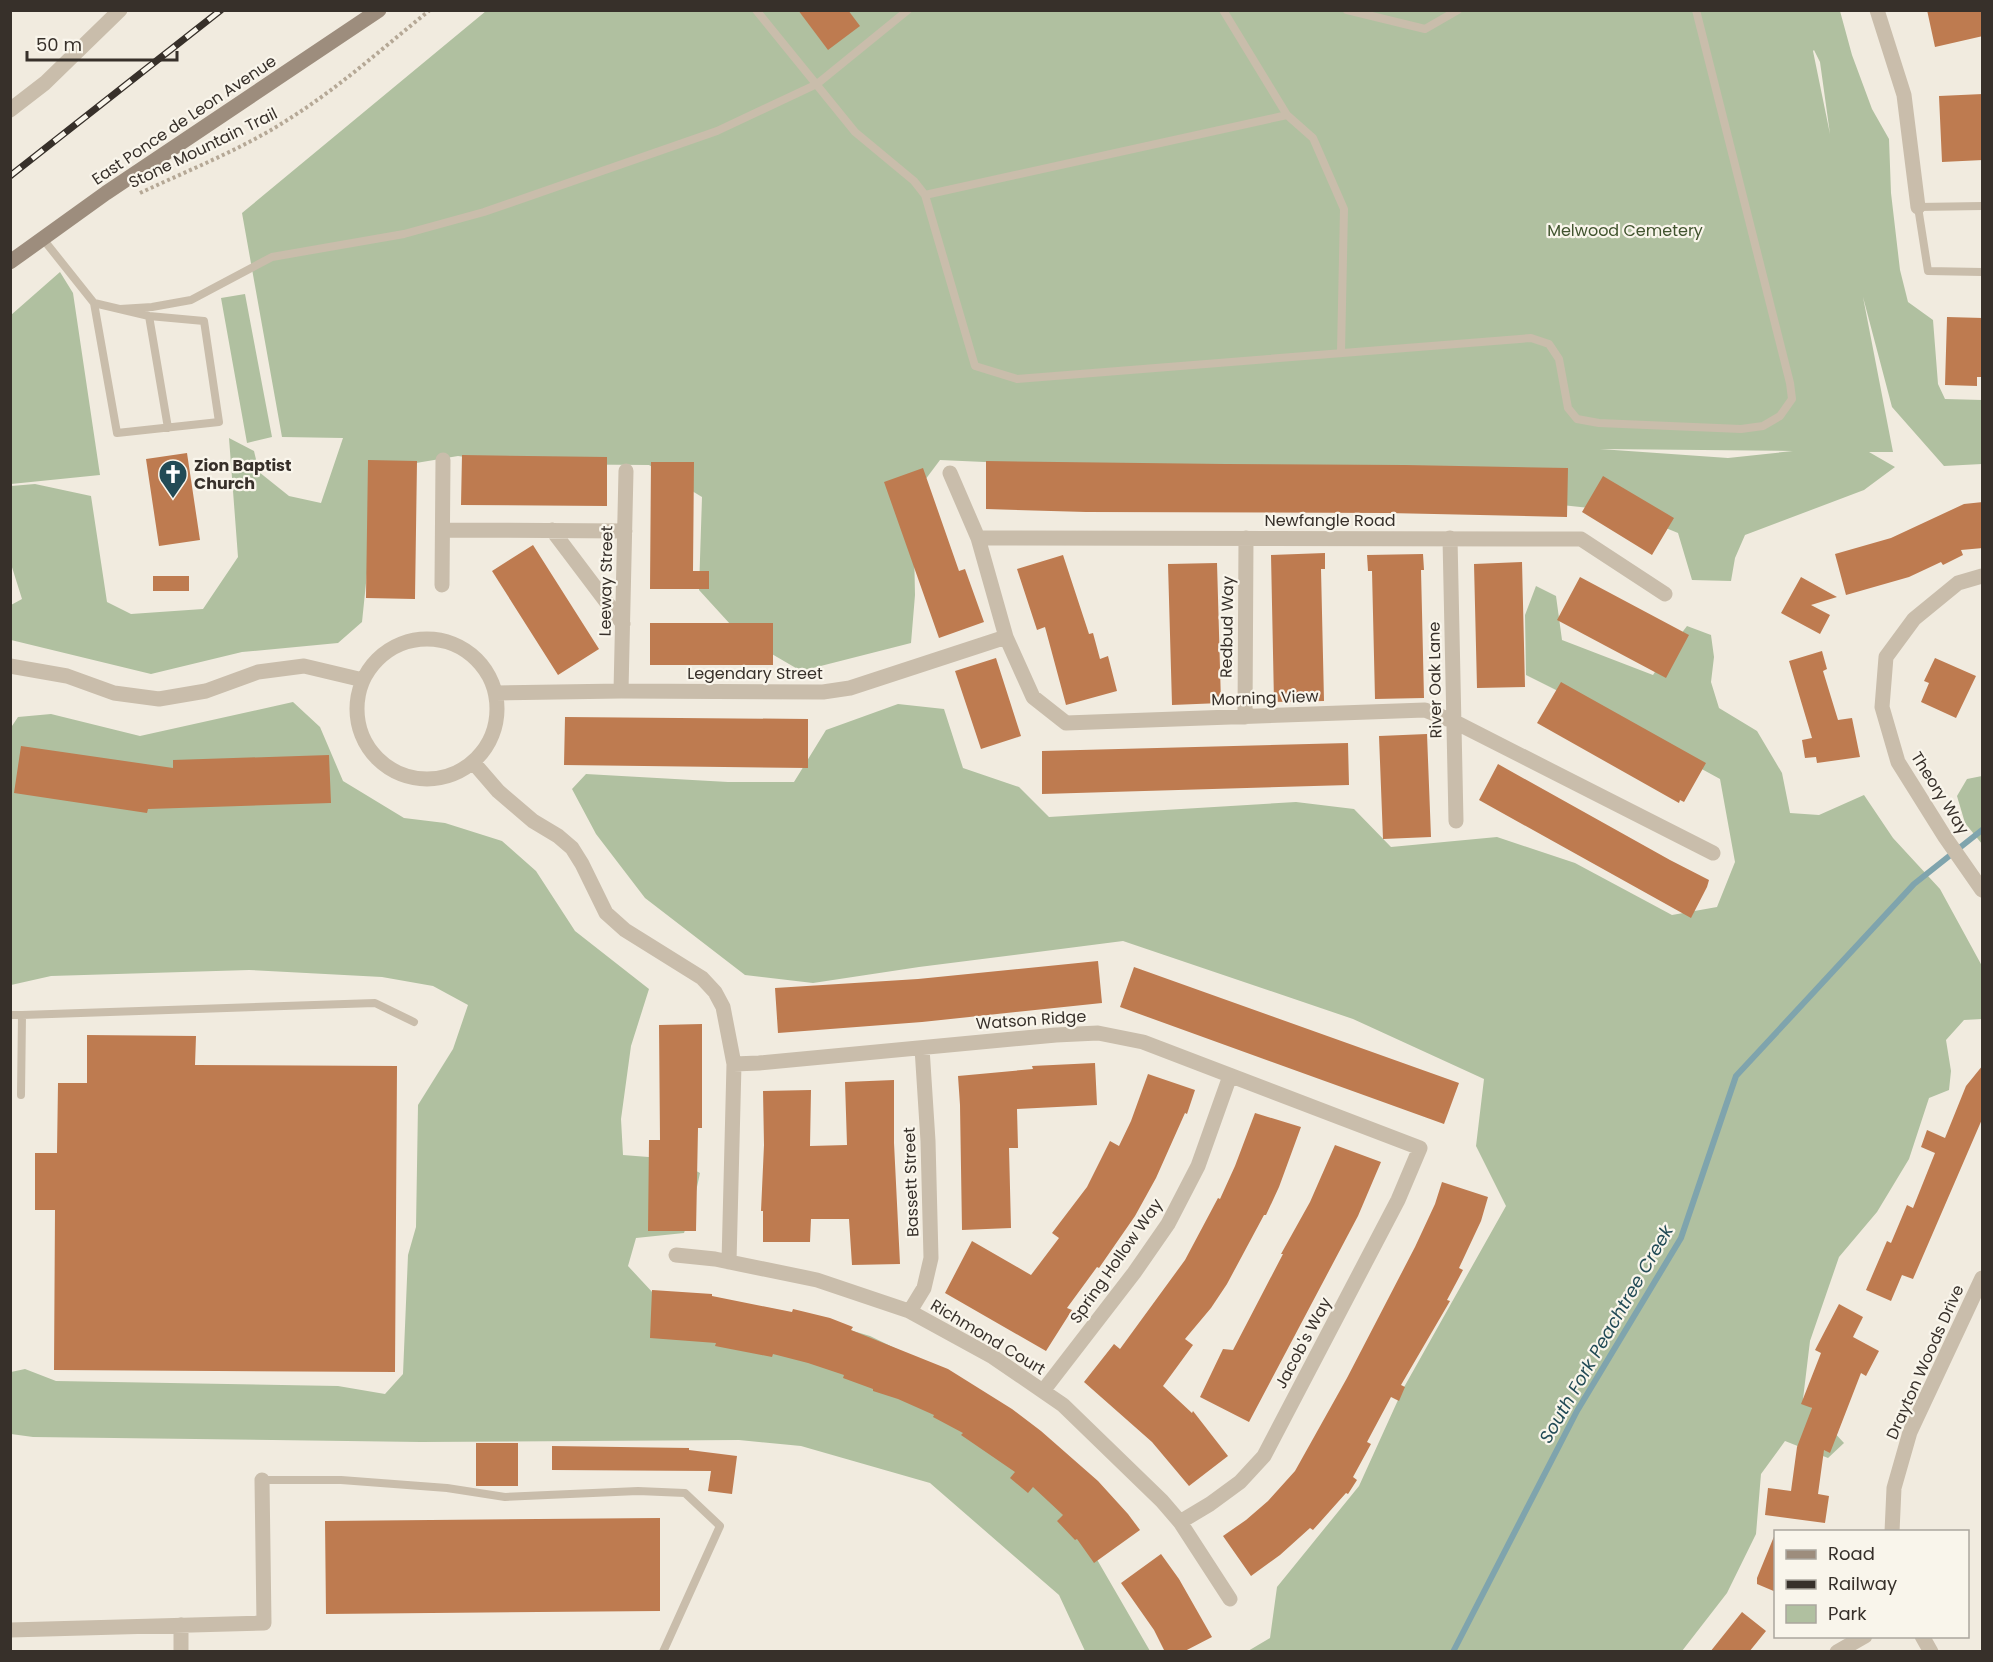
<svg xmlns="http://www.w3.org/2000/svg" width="1993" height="1662" font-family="Poppins,sans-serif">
  <rect width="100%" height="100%" fill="#f1ebdf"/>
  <path fill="#b0c0a0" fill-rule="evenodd" d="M486,11H1840L1852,55L1872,109L1889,139L1891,193L1900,270L1908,302L1933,320L1938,384L1945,399L1982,400V464L1944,466L1892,407L1863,297L1893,452H1869L1895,467L1864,490L1745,535L1735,558L1731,581L1692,580L1678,533L1627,512L1284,475L940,460L913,496L915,595L911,643L801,671L741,636L699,590L702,497L649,465L516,464L458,456L392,467L373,515L362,622L338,643L242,652L151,674L11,640V605L22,599L11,564V486L35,484L91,496L107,602L131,614L203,609L238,557L229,438L254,451L259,472L289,496L321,503L343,438L282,437L242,213ZM1814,50L1820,62L1830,134L1813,51ZM1600,449L1793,451L1728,458Z
    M60,272L73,293L100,475L11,484V315Z
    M245,294L272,437L247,443L221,298Z
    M1536,586L1556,596L1562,640L1653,675L1671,647L1687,626L1711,635L1714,657L1711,682L1719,708L1757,731L1782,773L1790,813L1819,815L1864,795L1893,838L1940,889L1982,966V1019L1964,1020L1946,1040L1951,1071L1949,1090L1929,1098L1909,1159L1877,1212L1839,1257L1810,1341L1803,1399L1844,1443L1828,1458L1785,1441L1761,1474L1756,1534L1727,1593L1682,1651H1248L1270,1638L1277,1587L1359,1486L1403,1389L1506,1206L1476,1146L1484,1079L1353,1019L1123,941L919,967L813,983L745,975L645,898L596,834L572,789L586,774L728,782H794L826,730L898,704L944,709L963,768L1019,787L1049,817L1296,802L1354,809L1391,847L1497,837L1575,863L1672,915L1717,907L1735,862L1720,779L1572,698L1526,675L1525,615Z
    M293,702L320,727L343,781L404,818L445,823L502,841L536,871L575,931L649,989L631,1046L621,1119L623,1155L674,1159L700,1173L692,1210L684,1233L636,1238L628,1266L654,1294L796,1314L870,1336L940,1370L1088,1544L1150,1651H1085L1059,1595L930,1483L801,1446L739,1440L421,1442L33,1437L11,1434V1372L25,1369L56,1381L338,1386L385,1394L403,1374L408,1255L416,1227L418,1105L453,1049L468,1005L433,986L382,977L249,970L51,976L11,985L10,729L18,717L51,714L140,736Z
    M1982,776V844L1965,823L1957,796L1967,779Z"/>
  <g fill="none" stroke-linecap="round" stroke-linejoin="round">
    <path stroke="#7fa4ad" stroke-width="6" d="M1453,1652L1577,1411L1681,1238L1736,1076L1914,884L1982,830"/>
  </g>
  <path fill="#be7b50" d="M798,10H848L860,26L828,50Z
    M1927,10H1983V36L1935,47Z
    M1983,94V160L1942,162L1939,96Z
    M1947,317L1983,318V377H1977V386L1945,385Z
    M187,453L200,540L159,546L146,459Z
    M462,455L607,457V506L461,505Z
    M368,460L417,461L415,599L366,598Z
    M986,461L1225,464L1405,465L1568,468L1567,517L1388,513L1086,512L986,509Z
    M651,462H694L693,571H709V589H650Z
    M923,468L959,571L965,569L984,622L939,638L884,482Z
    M1603,476L1674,518L1652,555L1582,512Z
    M1983,502V548L1961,550L1963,555L1943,565L1941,562L1909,577L1846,595L1835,554L1891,538L1964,504Z
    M533,545L599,649L558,675L492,571Z
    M1325,553V569H1321L1324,701L1274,702L1271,555Z
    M1423,554L1424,570H1421L1424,698L1375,699L1372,571H1368L1367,555Z
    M1063,555L1089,634L1093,633L1100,659L1108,656L1117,691L1066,705L1045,627L1037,630L1017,569Z
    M1522,562L1525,687L1477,688L1474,564Z
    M1217,563L1221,703L1172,705L1168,564Z
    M153,576H189V591H153Z
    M1580,577L1689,635L1666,678L1557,620Z
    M1801,577L1837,597L1811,605L1830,615L1820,634L1781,613Z
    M650,623H773V665H650Z
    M1822,651L1827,669L1823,671L1838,720L1852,718L1860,757L1817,763L1816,757L1805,758L1802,740L1812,738L1789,661Z
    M996,658L1021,736L981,749L955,671Z
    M1935,658L1976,676L1956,718L1921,702L1929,683L1924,681Z
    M1561,682L1706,763L1684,802L1680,800L1679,803L1537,723Z
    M565,717L808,719V768L564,765Z
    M1427,734L1431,837L1383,839L1379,736Z
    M1348,743L1349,785L1042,794V751Z
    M21,746L173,768V760L329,755L331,803L148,809L147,813L14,793Z
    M1498,764L1670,860L1709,880L1707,887L1691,918L1479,800Z
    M1098,961L1102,1003L922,1022L778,1033L775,988L918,979Z
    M1134,967L1459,1083L1444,1124L1120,1007Z
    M702,1024V1128H698L696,1231H648L649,1140H660L659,1025Z
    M87,1035L196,1036L195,1065L397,1066L395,1372L54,1370L55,1210H35V1153H57L58,1083H87Z
    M1095,1063L1097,1105L1017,1109L1018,1148H1009L1011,1228L962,1230L960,1105L958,1076L1033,1069L1032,1066Z
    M1983,1065V1117L1913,1279L1902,1275L1891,1301L1866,1290L1887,1241L1891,1243L1907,1205L1913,1208L1935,1153L1921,1147L1927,1130L1945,1138L1966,1086Z
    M1148,1074L1195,1090L1187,1114L1185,1113L1156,1178L1135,1216L1099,1268L1097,1267L1067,1308L1072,1310L1046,1351L945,1293L972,1241L1031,1275L1059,1238L1052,1233L1087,1187L1110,1141L1119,1146L1131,1121Z
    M894,1080V1143L900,1264L852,1265L849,1219H811L810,1242H763V1211H761L764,1145L763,1091L811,1090L810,1146L847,1145L845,1082Z
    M1255,1113L1301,1127L1279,1187L1266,1215H1264L1227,1284L1211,1308L1185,1339L1193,1345L1163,1386L1192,1413L1193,1411L1228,1456L1189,1486L1152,1442L1084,1382L1114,1344L1120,1349L1185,1260L1218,1198L1220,1199L1235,1166Z
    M1335,1145L1381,1162L1358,1216L1249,1422L1200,1397L1223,1349L1233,1350L1283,1254H1281L1310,1202Z
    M1442,1182L1488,1197L1481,1221L1459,1268L1463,1270L1447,1300L1450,1301L1401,1385L1405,1387L1399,1401L1391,1397L1367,1442L1371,1444L1353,1477L1357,1480L1348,1494L1346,1493L1313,1530L1310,1528L1280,1555L1251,1576L1223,1536L1246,1520L1268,1501L1295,1471L1347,1378L1415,1247L1435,1204Z
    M652,1290L712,1294V1296L792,1312L793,1309L830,1318L853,1327L851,1330L948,1369L1012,1409L1041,1431L1098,1481L1128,1514L1140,1530L1094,1563L1077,1539L1075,1540L1057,1521L1063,1515L1033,1487L1028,1493L1010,1478L1015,1472L961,1435L963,1433L933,1417L934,1415L898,1399L873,1391V1389L843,1378L844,1375L808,1363L773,1354L772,1357L715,1346L716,1343L650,1338Z
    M1839,1304L1863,1317L1853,1337L1879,1351L1866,1376L1861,1373L1830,1453L1824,1450L1818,1494L1829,1496L1825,1523L1765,1515L1768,1488L1791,1491L1797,1447L1812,1408L1801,1404L1821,1353L1815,1350Z
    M476,1443H518V1486H476Z
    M552,1446L689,1448V1450L737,1456L732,1494L708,1491L711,1471L552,1470Z
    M660,1518V1611L326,1614L325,1521Z
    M1775,1534H1776V1592L1757,1584V1578Z
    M1161,1554L1179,1579L1212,1637L1183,1652H1165L1154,1630L1121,1583Z
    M1742,1612L1766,1631L1749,1652H1710Z"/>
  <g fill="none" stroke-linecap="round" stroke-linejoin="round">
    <path stroke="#b5a896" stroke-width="4" stroke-dasharray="3 3" stroke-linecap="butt" d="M140,193C191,169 245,148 292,117C341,86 385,46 430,10"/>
    <path stroke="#c9bdab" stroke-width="8" d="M756,10L855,132L914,181L925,195L975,366L1017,379L1531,338L1549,344L1559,359L1568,408L1577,419L1599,423L1741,429L1763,426L1780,416L1792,399L1790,383L1696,10
      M1223,10L1287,115L1313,138L1344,209L1341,352
      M1347,10L1425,29L1458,10
      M925,195L1287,115
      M1982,206L1918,207L1928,271L1982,272
      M43,239L94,303L117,433L219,422L204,321L149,316L94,303
      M120,309L152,307L191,300L272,257L404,234L484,212L717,131L817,84L908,10
      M149,316L168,428
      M10,1015H22
      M21,1095L22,1015L375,1003L414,1022
      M262,1480H341L447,1488L505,1497L638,1491L685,1493L720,1526L663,1652"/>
    <path stroke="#c9bdab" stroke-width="15" d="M1877,10L1904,95L1918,207
      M10,110L45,83L120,10
      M950,473L978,538L1006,637L1033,697L1066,723L1425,710L1455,722L1713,853
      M443,530L625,531
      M552,530L623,624
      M978,538L1581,539L1665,594
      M1450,538L1456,821
      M1982,576L1958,583L1914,619L1886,657L1882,707L1898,762L1945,837L1982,890
      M442,585L443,460
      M357 709a70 70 0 1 1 140 0a70 70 0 1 1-140 0Z
      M10,666L67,676L114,693L159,699L206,691L258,672L304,666L363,680
      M621,691L626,471
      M496,693L621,691L823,692L850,688L1006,637
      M1245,717L1246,538
      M473,762L498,791L533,821L558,836L572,848L582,864L606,913L625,930L702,978L715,992L723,1007L734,1064L729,1262
      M734,1064L759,1063L1056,1035L1098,1033L1143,1042L1420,1148L1398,1200L1264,1456L1240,1482L1210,1504L1180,1522
      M676,1255L715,1259L817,1280L909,1311L993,1357L1063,1405L1162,1501L1180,1522L1230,1599
      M910,1311L924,1288L931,1258L928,1141L922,1048
      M1043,1391L1134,1273L1168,1224L1198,1166L1230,1076
      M1892,1532L1894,1488L1910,1432L1982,1278
      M181,1625V1652
      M10,1630L264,1623L262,1480
      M1922,1636L1931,1652
      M1837,1652L1865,1636"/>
    <path stroke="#9d8d7d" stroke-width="15" d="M10,262L106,193L379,10"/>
    <g stroke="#37302a" stroke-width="7">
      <path id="rail" d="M10,176L221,10"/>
    </g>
    <use href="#rail" stroke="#f9f5eb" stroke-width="4.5" stroke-dasharray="14" stroke-linecap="butt"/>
  </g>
  <defs>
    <g id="church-pin" transform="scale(1.5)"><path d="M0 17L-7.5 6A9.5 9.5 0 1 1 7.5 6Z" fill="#224b56" stroke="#f9f5eb"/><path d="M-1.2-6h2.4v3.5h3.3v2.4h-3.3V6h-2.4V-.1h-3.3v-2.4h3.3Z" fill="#fff"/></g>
  </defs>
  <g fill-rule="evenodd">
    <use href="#church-pin" x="173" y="474"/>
  </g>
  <g text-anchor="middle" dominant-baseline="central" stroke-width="4.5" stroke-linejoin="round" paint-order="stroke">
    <g font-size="16" fill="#37302a" stroke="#f9f5eb">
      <text transform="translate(184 120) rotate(-34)">East Ponce de Leon Avenue</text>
      <text transform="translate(203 148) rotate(-26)">Stone Mountain Trail</text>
      <text x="1330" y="520">Newfangle Road</text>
      <text transform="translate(606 581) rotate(-89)">Leeway Street</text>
      <text transform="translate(1227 627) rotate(-89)">Redbud Way</text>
      <text x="755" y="673">Legendary Street</text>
      <text transform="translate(1435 680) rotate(-91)">River Oak Lane</text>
      <text transform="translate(1265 698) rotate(-2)">Morning View</text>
      <text transform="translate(1940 793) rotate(58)">Theory Way</text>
      <text transform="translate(1031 1020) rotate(-4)">Watson Ridge</text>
      <text transform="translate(911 1182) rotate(-92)">Bassett Street</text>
      <text transform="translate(1116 1261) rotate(-55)">Spring Hollow Way</text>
      <text transform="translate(988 1337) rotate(31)">Richmond Court</text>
      <text transform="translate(1303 1343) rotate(-62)">Jacob's Way</text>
      <text transform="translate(1925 1362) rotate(-66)">Drayton Woods Drive</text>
    </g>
    <g font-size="16" fill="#41542f" stroke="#f9f5eb">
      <text x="1625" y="230">Melwood Cemetery</text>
    </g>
    <g font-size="16" font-weight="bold" fill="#37302a" stroke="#f9f5eb" text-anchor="start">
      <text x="194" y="465">Zion Baptist<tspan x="194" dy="18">Church</tspan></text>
    </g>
    <g font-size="18" font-style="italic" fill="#224b56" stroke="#f9f5eb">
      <text transform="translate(1606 1334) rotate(-60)">South Fork Peachtree Creek</text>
    </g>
  </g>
  <rect width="1993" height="1662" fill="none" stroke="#37302a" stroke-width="24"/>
  <rect x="1774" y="1530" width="195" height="108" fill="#f9f5eb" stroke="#aba69e" stroke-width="1.5"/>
  <rect x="1786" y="1550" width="30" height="9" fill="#9d8d7d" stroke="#aba69e" stroke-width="1.5"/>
  <text x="1828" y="1560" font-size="18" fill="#37302a">Road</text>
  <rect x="1786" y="1580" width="30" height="9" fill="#37302a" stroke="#aba69e" stroke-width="1.5"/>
  <text x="1828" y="1590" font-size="18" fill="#37302a">Railway</text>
  <rect x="1786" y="1605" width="30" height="18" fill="#b0c0a0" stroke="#aba69e" stroke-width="1.5"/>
  <text x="1828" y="1620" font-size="18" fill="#37302a">Park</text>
  <path d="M27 51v9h150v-9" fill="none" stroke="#37302a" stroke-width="3"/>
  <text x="36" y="51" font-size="18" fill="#37302a" stroke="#f9f5eb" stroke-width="4.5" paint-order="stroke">50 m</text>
</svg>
